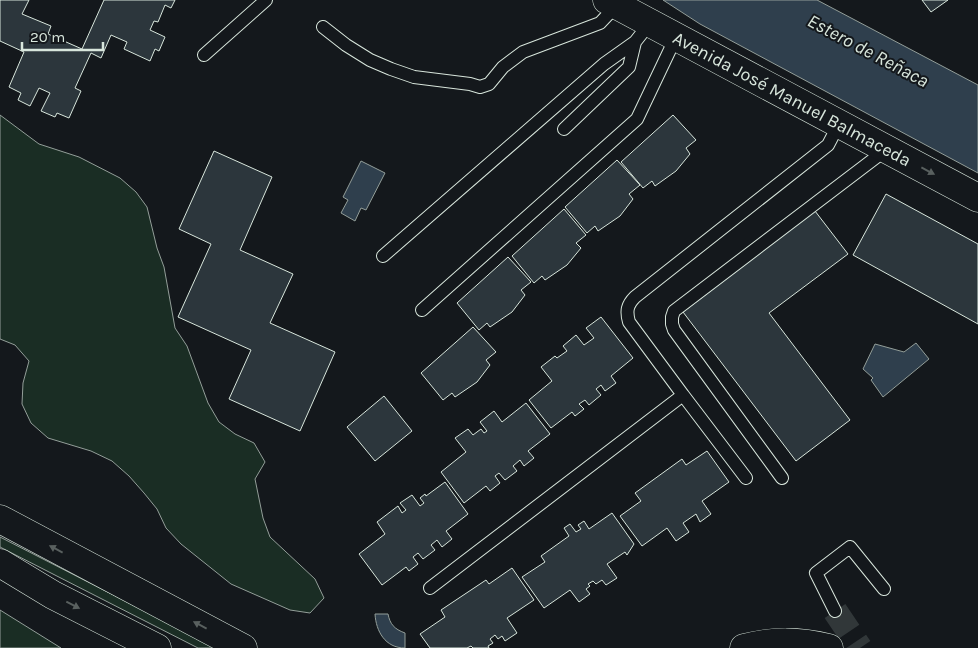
<svg xmlns="http://www.w3.org/2000/svg" width="978" height="648" font-family="Karla,sans-serif">
  <rect width="100%" height="100%" fill="#14181c"/>
  <path fill="#1a2d24" stroke="#939e99" d="M0,115L39,144L79,157L120,178L136,192L147,207L157,248L164,267L175,328L187,346L208,403L219,422L235,434L254,443L265,462L255,479L263,518L270,537L315,579L324,598L310,613L290,610L231,584L181,544L166,528L157,509L144,493L129,476L112,461L91,451L48,438L31,423L22,404L23,383L29,361L15,345L0,339Z
    M0,537L217,648H198L0,547Z
    M0,610L61,648H0Z"/>
  <path fill="#2f3f4d" stroke="#939e99" d="M663,0H817L978,85V173L700,24Z
    M361,161L385,173L366,210L361,208L355,221L341,213L348,200L343,197Z
    M916,343L929,359L883,397L871,380L873,378L863,369L875,344L904,352Z
    M375,614H388C390,624 394,629 405,633V648C385,648 376,631 375,614Z"/>
  <path fill="#2c363c" stroke="#d8e6dc" d="M0,0H29L22,14L51,26L48,34L82,49L104,0H175L171,8L165,5L158,22L154,21L150,30L165,37L159,51L155,49L150,61L124,49L127,42L111,35L101,58L91,53L75,88L81,91L69,118L57,113L55,117L41,111L50,93L39,88L30,106L18,100L21,93L9,87L24,52L0,41Z
    M922,0H948L931,12Z
    M673,115L696,140L686,148L690,154L676,171L655,186L652,181L643,188L621,162Z
    M214,151L272,177L240,250L293,274L270,323L335,352L300,431L229,399L251,350L178,317L211,244L179,229Z
    M617,160L640,185L629,194L633,199L620,216L598,231L595,226L587,233L565,207Z
    M886,194L978,244V324L853,255Z
    M564,209L586,235L576,243L581,248L567,265L545,280L542,276L534,283L512,256Z
    M815,211L848,254L769,313L850,420L796,461L683,312Z
    M508,257L531,282L521,290L525,295L512,312L490,327L487,323L479,330L457,303Z
    M601,317L633,358L611,376L616,383L605,391L601,385L596,389L601,395L589,405L585,400L579,404L584,409L575,416L572,412L551,428L529,400L552,381L541,367L555,356L557,358L567,351L563,346L576,335L584,345L594,338L586,328Z
    M473,327L496,352L486,360L490,365L477,382L455,397L452,393L443,400L421,373Z
    M384,396L412,431L375,461L347,427Z
    M526,403L550,434L528,451L534,458L524,466L520,460L513,466L517,471L505,480L499,473L495,476L500,483L490,491L486,486L464,503L441,472L466,452L455,438L468,429L473,435L481,429L484,433L487,431L480,422L494,411L502,422Z
    M707,451L729,482L702,501L711,514L700,522L696,514L683,523L689,532L676,541L667,528L642,546L620,516L641,501L635,493L682,459L686,465Z
    M445,482L468,514L446,531L452,539L442,547L437,540L431,545L435,550L423,559L418,553L413,557L418,564L409,571L406,567L382,585L359,554L385,534L377,522L398,506L402,513L406,510L400,503L412,495L420,506L424,503L420,498L425,494L426,496Z
    M612,513L634,544L627,555L625,552L607,564L617,578L606,585L602,580L596,584L593,581L588,584L590,586L586,589L590,594L579,602L570,590L544,608L522,577L545,562L541,556L569,536L564,528L570,524L576,532L581,529L578,525L584,521L589,529Z
    M512,568L534,600L507,618L517,633L505,641L502,636L498,639L495,635L490,639L493,643L488,646L489,648H473L471,646L467,648H430L420,634L445,617L441,610L486,580L489,584Z"/>
  <g fill="none" stroke-linecap="round" stroke-linejoin="round">
    <path stroke="#313739" stroke-width="25" stroke-dasharray="25 12" stroke-linecap="butt" d="M835,611L860,648"/>
    <g stroke="#d8e6dc" stroke-width="14">
      <path id="service" d="M323,27L346,45L370,60L391,69L414,77L470,84L480,87L489,84L503,67L523,52L600,23L617,5
        M204,55L266,0
        M564,129L629,67L635,42
        M383,256L604,64L635,42L650,23
        M422,310L637,119L676,37
        M683,395L746,478
        M782,478L674,330L672,324V317L674,311L887,149
        M430,588L683,395L629,322C626,311 627,305 635,297L828,145L839,124
        M835,611L816,573L850,547L884,589"/>
    </g>
    <g stroke="#d8e6dc" stroke-width="29">
      <path id="tertiary" d="M607,0L978,198"/>
    </g>
    <g stroke="#d8e6dc" stroke-width="29">
      <path id="secondary" d="M0,519L243,648
        M0,563L53,595L157,648
        M744,648C774,640 800,641 829,648"/>
    </g>
    <use href="#service" stroke="#14181c" stroke-width="12"/>
    <use href="#tertiary" stroke="#14181c" stroke-width="28"/>
    <use href="#secondary" stroke="#14181c" stroke-width="28"/>
  </g>
  <defs><path id="oneway-solid" d="M-6-.8H1V-3.2L6.5 0L1 3.2V.8H-6Z" transform="scale(1.25)"/></defs>
  <g fill="#59605f">
    <use href="#oneway-solid" transform="translate(928 171) rotate(28)"/>
    <use href="#oneway-solid" transform="translate(56 549) rotate(-152)"/>
    <use href="#oneway-solid" transform="translate(73 605) rotate(27)"/>
    <use href="#oneway-solid" transform="translate(200 625) rotate(-152)"/>
  </g>
  <g text-anchor="middle" dominant-baseline="central" stroke-width="4" stroke-linejoin="round" paint-order="stroke">
    <g font-size="18" fill="#d8e6dc" stroke="#14181c">
      <text transform="translate(792 99) rotate(28)">Avenida José Manuel Balmaceda</text>
    </g>
    <g font-size="19" font-style="italic" fill="#d8e6dc" stroke="#14181c">
      <text transform="translate(868 51) rotate(28)">Estero de Reñaca</text>
    </g>
  </g>
  <path d="M22 42v8h81v-8" fill="none" stroke="#d8e6dc" stroke-width="2.5"/>
  <text x="30" y="42" font-size="15" fill="#d8e6dc" stroke="#14181c" stroke-width="4" paint-order="stroke">20 m</text>
</svg>
